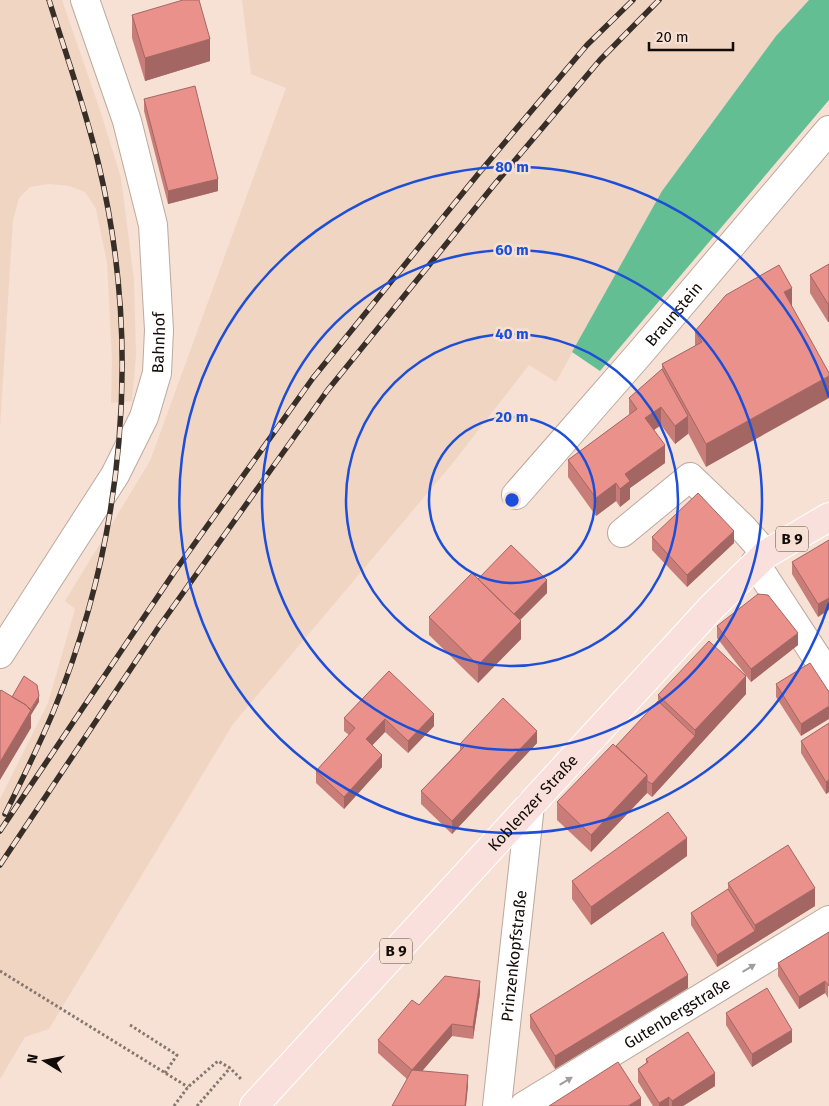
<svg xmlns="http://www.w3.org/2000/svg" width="829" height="1106" font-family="'Fira Sans',sans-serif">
  <rect width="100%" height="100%" fill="#f6e1d4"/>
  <path fill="#f1d5c3" d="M0,0H62L101,113L121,178L134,280L136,355L132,401L111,403L112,359L107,263L96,209L85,192L69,186L48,184L30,187L19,198L13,220L0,428Z
    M242,0H809L776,36L662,191L556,382L529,365L452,464L233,724L49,1029L25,1037L0,1079V799L48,703L75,609L65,601L150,461L286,88L251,74Z"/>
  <path fill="#64be93" d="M809,0H829V100L600,371L572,352L662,191L776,36Z"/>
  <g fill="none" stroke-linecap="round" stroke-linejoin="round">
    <g stroke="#bda99d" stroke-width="30">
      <g id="minor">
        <path id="s1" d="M516,495L641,352L829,130"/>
        <path d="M622,533L690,477L742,527L766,554"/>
        <path d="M755,563L829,676"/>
        <path id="s2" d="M0,654L115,475L144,417L157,373L159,330L153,225L127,121L85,0"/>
        <path id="s3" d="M497,1106L530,805"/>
        <path id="s4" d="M524,1106L829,920"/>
      </g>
    </g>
    <g stroke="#fff" stroke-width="30">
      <g id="major">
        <path id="s5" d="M254,1106L712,607L766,554L829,517"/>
      </g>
    </g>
    <path stroke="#85776f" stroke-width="3" stroke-dasharray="2.5 2.5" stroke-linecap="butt" d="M0,971L188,1087
      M130,1025L177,1055L165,1073
      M174,1106L188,1087L218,1061L230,1068L241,1079
      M197,1106L230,1068"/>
    <use href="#minor" stroke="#fff" stroke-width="28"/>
    <use href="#major" stroke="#fae0dc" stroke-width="28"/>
    <g stroke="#372e28" stroke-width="5.5">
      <path id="rail" d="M5,814C22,780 39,746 54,710C124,539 142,347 99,166C86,110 66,55 49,0
        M0,831L175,571L313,378L479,173L587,45L633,0
        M0,865L158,628L327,391L494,185L600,60L659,0"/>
    </g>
    <use href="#rail" stroke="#f6e1d4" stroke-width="4" stroke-dasharray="11" stroke-linecap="butt"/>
  </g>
  <path fill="#c97d78" d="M132,15L210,61L145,81L132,38Z
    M144,99L218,191L168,204L144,111Z
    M829,264V322H828L810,293V275Z
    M726,295L706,467L688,433L675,444L661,425L654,430L665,463L630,488V499L620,507L616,501L596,516L568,477V460L629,415V398L662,369V364L695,346V331Z
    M652,537L734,543L687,587L652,550Z
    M829,540L818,617L792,574V562Z
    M478,579L547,593L520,620L521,639L478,683L429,635V617Z
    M717,626L798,645L751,682L717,638Z
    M389,671L434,726L408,753L385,732L372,745L382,767L344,809L316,783V771L349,735L344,731V718Z
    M776,684L829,692L801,736L776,697Z
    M746,694L652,797L647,793L591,852L557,820V802L616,746L658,701V695Z
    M829,723V792L826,794L801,753V741Z
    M537,743L452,834L421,804V791L460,750V744Z
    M687,856L591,925L572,899V881Z
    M728,883L815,906L717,967L691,925V913L728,889Z
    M829,932L828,998L825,993L799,1009L778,976V963Z
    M688,988L555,1069L530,1028V1015Z
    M480,993L473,1039L452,1036L422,1071L468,1087L407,1079L378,1053V1040L419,1005Z
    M726,1013L792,1042L752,1067L726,1025Z
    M646,1059L715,1086L683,1106H653L638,1082V1069L646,1063Z"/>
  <path fill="#a46662" d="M210,39V61L145,81V58Z
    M218,179V191L168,204V191Z
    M792,288V311L784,292Z
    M828,304H829V322H828Z
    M829,376V398L706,467V444Z
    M661,407V425L645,436V418Z
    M688,416V434L675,444V426Z
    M665,445V463L630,488V499L620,507V489L625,474Z
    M616,483V501L596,516V498Z
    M734,531V543L687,587V575Z
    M547,580V593L511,629V617Z
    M829,598V610L818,617V604Z
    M521,621V639L478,683V665Z
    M798,633V645L751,682V669Z
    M746,676V694L652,797V784L695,736V730Z
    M39,696V702L31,715V728L0,780V762Z
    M829,706V719L801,736V724Z
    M434,714V726L408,753V741Z
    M385,719V732L366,752V739Z
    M537,731V743L452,834V821Z
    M382,755V767L344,809V797Z
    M647,775V793L591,852V835Z
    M829,780V792L826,794V782Z
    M687,838V856L591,925V907Z
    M815,888V906L717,967V955L755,931V925Z
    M688,975V988L555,1069V1056Z
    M480,981V993L473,1039V1027Z
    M825,981V993L799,1009V997Z
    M452,1024V1036L412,1083V1070Z
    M792,1030V1042L752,1067V1054Z
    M715,1073V1086L683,1106H672V1101Z
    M468,1075V1087L466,1106H465Z
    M669,1097V1106H659V1103Z
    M641,1098V1106H628Z"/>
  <path fill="#ea918c" stroke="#a46662" d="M183,0H199L210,39L145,58L132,15Z
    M195,86L218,179L168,191L144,99Z
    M829,264V304H828L810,275Z
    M779,265L792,288L784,292L829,373V376L706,444L662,364L702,342L695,331L726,295Z
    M662,369L688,416L675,426L661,407L645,418L665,445L625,474L630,481L620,489L616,483L596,498L568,460L637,409L629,398Z
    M698,493L734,531L687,575L652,537Z
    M829,540V598L818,604L792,562Z
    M511,545L547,580L514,614L478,579Z
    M472,573L521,621L478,665L429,617Z
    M758,594L768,595L798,633L751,669L717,626Z
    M709,641L746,676L695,730L658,695Z
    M810,663L829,692V706L801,724L776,684Z
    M389,671L434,714L408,741L385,719L366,739L382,755L344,797L316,771L355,728L344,718Z
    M24,676L37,685L39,696L30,710L26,705L12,697Z
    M1,690L26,705L31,710L0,762V691Z
    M503,698L537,731L452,821L421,791L464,747L460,744Z
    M658,701L695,736L652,784L647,781V775L616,746Z
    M829,723V780L826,782L801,741Z
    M613,744L647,775L591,835L557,802Z
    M668,812L687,838L591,907L572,881Z
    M788,845L815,888L755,925L728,883Z
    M728,889L755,931L717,955L691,913Z
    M663,932L688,975L555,1056L530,1015Z
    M829,932V986L825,981L799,997L778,963Z
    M445,976L480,981L473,1027L452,1024L412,1070L468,1075L465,1106H392L412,1070L378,1040L412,1000L419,1005Z
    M767,988L792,1030L752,1054L726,1013Z
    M688,1032L715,1073L672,1101L669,1097L659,1103L638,1069L648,1062L646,1059Z
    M618,1062L641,1098L628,1106H549Z"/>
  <defs><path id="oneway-solid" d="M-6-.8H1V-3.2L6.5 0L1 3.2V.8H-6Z" transform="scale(1.25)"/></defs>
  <g fill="#a09d9c">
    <use href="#oneway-solid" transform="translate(749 968) rotate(-31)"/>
    <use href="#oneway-solid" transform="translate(566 1081) rotate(-31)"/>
  </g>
  <g fill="none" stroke="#1d4ed8" stroke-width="2.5">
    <circle cx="512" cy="500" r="83"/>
    <circle cx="512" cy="500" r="166"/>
    <circle cx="512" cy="500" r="250"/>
    <path d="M829 603A333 333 0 1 1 829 397"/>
  </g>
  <g text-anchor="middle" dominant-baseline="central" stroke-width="5" stroke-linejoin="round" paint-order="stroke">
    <g fill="#f6e1d4" stroke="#564b44" stroke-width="1">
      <rect x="776" y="526.5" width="32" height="25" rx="4"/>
      <rect x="380" y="938.5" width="32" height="25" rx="4"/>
    </g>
    <g font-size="15" font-weight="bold" fill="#120b07">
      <text x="792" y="539">B 9</text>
      <text x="396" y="951">B 9</text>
    </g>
    <g font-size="16" fill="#120b07" stroke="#f6e1d4">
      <text stroke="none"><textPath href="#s1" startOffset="240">Braunstein</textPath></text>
      <text stroke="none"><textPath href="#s2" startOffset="354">Bahnhof</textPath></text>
      <text stroke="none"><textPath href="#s5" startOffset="412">Koblenzer Straße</textPath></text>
      <text stroke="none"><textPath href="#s3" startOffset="151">Prinzenkopfstraße</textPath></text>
      <text stroke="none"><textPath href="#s4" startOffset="179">Gutenbergstraße</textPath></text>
    </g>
  </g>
  <circle cx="512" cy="500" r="8" fill="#1d4ed8" stroke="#f6e1d4" stroke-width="2.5"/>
  <g font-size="15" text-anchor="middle" font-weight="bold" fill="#1d4ed8" stroke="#f6e1d4" stroke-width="5" stroke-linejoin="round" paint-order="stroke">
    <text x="512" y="172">80 m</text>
    <text x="512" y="255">60 m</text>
    <text x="512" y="339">40 m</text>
    <text x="512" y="422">20 m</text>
  </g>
  <g transform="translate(45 1061) rotate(280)" stroke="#f6e1d4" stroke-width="4" paint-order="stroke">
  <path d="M0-4L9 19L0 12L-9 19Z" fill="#120b07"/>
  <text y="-8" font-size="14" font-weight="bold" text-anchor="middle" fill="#120b07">N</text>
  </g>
  <path d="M649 42v8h84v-8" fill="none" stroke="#120b07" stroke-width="2.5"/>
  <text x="656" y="42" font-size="15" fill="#120b07" stroke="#f6e1d4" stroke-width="4" paint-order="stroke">20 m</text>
</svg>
